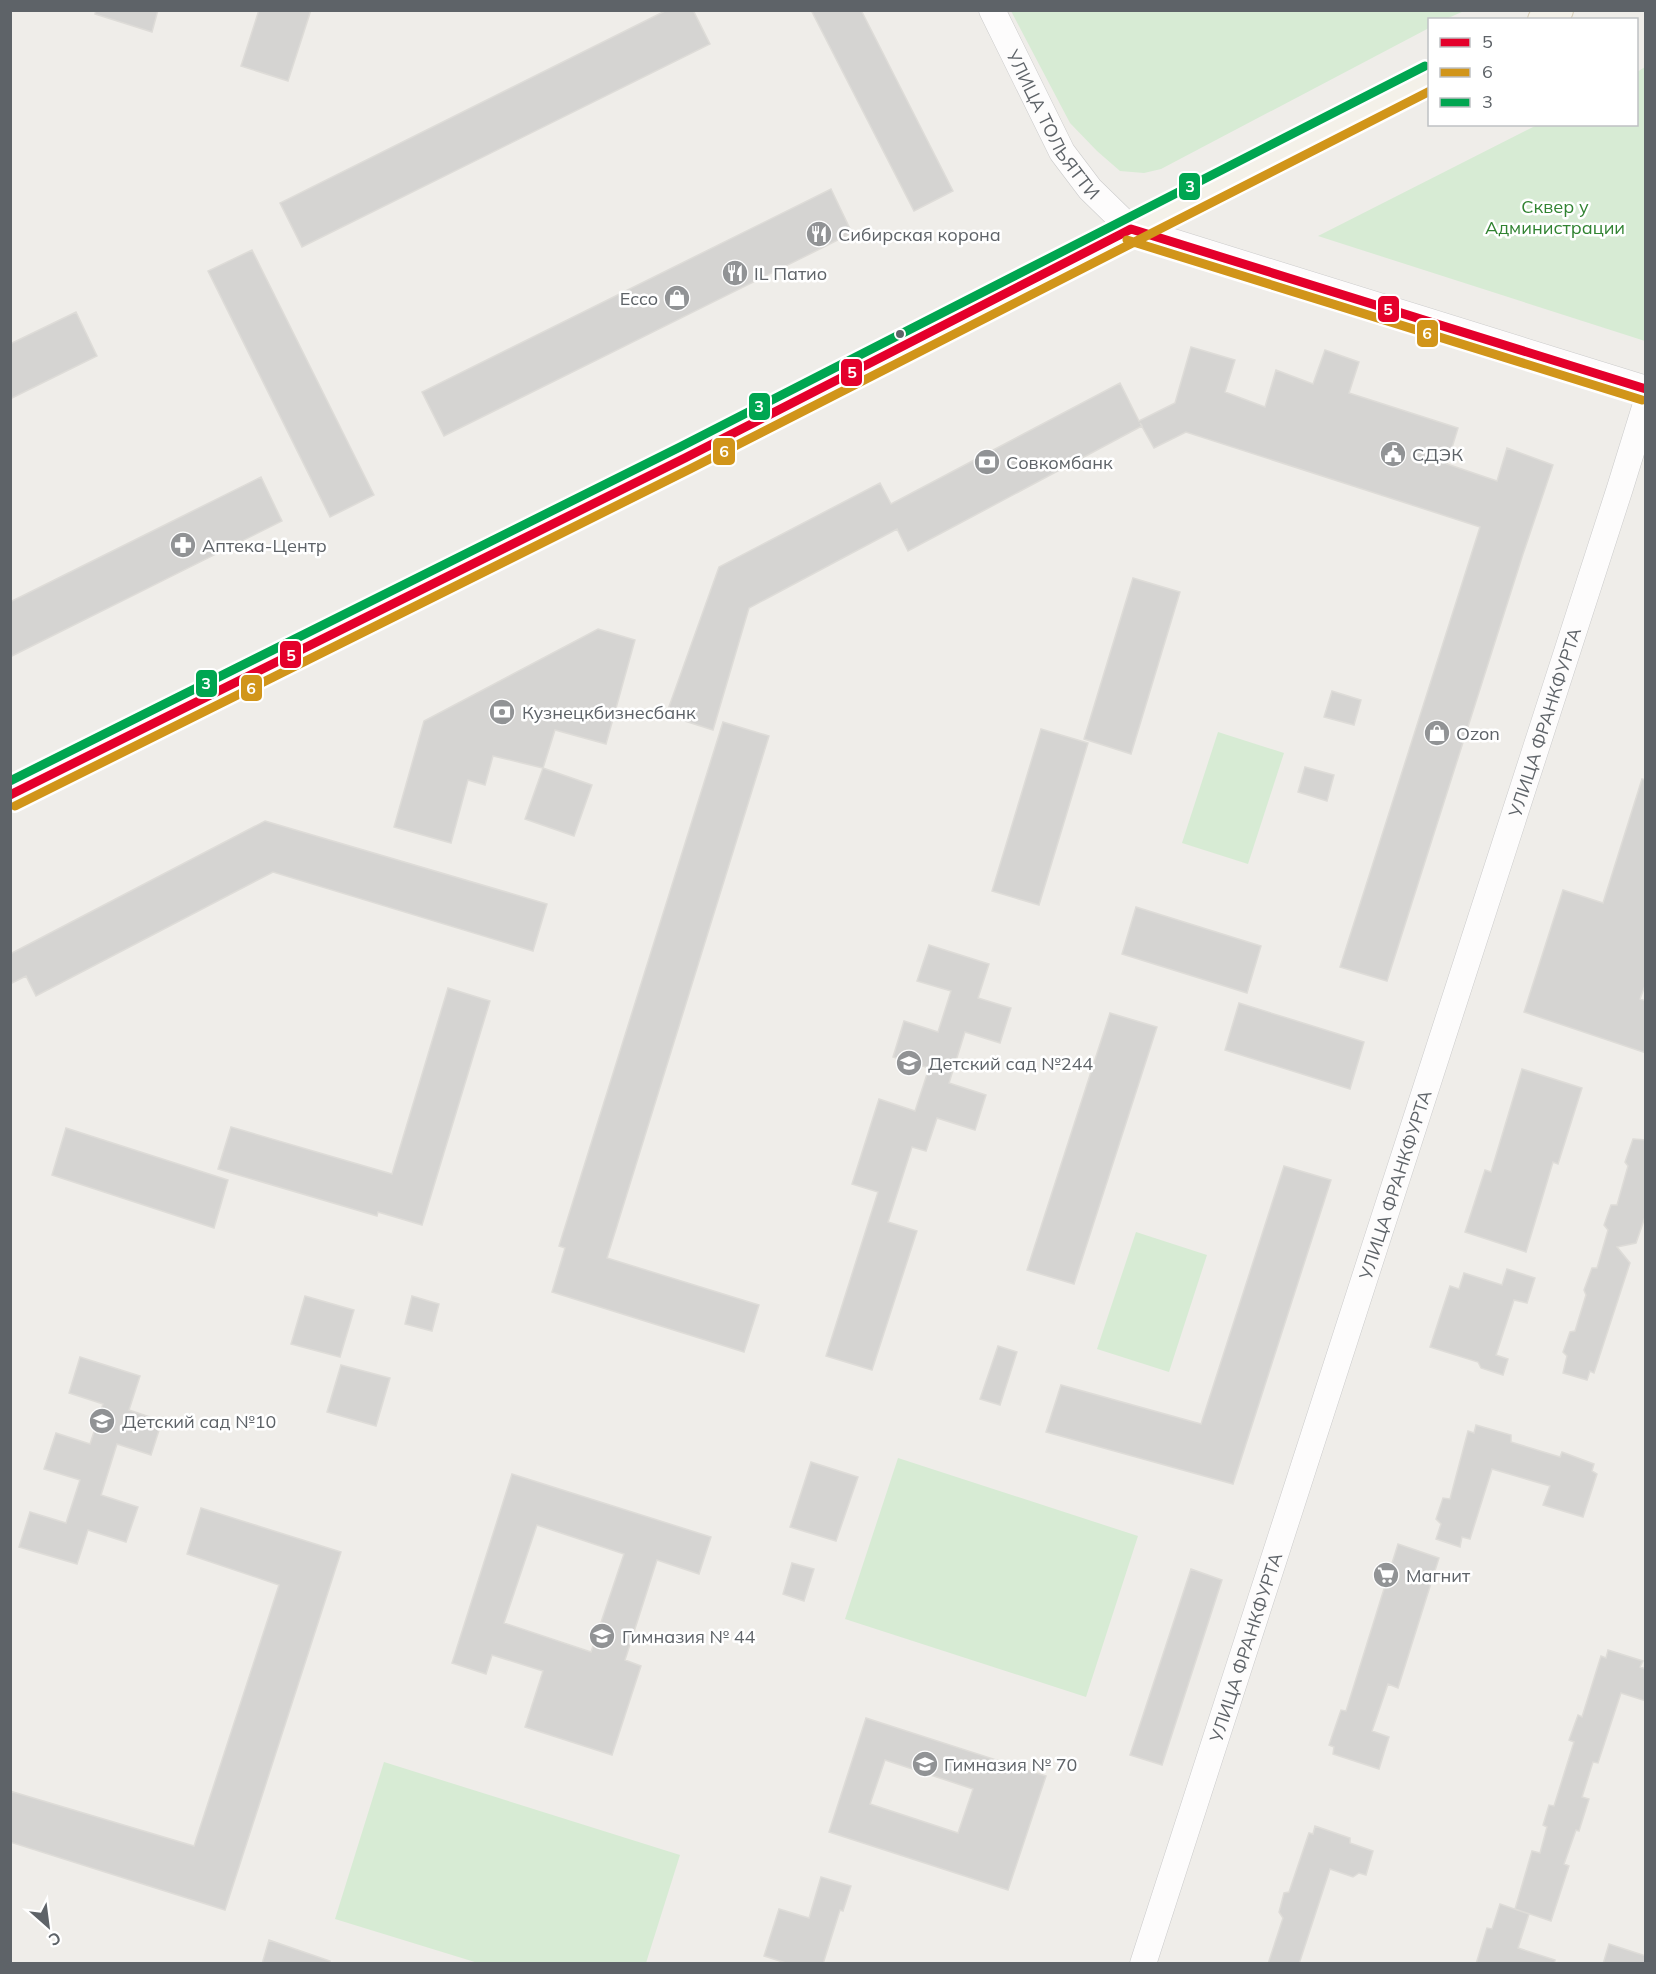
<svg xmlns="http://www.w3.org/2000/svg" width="1656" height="1974" font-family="Mulish,sans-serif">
  <rect width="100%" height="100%" fill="#efede9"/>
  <path fill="#d7ebd4" d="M1011,11H1464L1446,19L1430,20L1429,28L1161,169L1144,173L1120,171L1097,151L1070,123Z
    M1645,67V341L1318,236L1537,125L1636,124L1637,72Z
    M1218,732L1284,753L1248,864L1182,843Z
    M1136,1232L1207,1255L1169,1372L1097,1349Z
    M898,1458L1138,1536L1086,1697L845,1619Z
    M384,1762L680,1855L646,1963H478L335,1919Z"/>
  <path fill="#d5d4d2" stroke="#dedcd8" stroke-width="1.5" fill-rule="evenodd" d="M96,10H158L152,32L95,14Z
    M259,10H311L288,81L241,66Z
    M667,10H693L710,44L302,247L280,203Z
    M811,10H861L953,191L914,211Z
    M831,189L852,233L444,436L422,392Z
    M252,250L374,495L330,517L208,271Z
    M76,312L97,356L10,399V344Z
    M1191,347L1235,360L1225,392L1265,407L1276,370L1313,384L1325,350L1359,362L1349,393L1458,428L1447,464L1497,481L1507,448L1553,465L1523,554L1387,981L1340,967L1480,527L1186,432L1154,448L1140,423L1142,426L908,551L897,529L749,608L713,730L666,715L719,567L880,483L891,504L1120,383L1139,421L1175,403Z
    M261,477L282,521L10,657V602Z
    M1133,578L1180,592L1131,754L1084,739Z
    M598,629L635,640L606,744L555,730L543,768L493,756L485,785L468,780L451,843L394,827L424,721Z
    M1332,691L1361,700L1354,725L1324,717Z
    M723,722L769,736L607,1258L759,1305L744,1352L552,1292L565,1248L559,1246Z
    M1041,729L1088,743L1039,905L992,891Z
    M1305,767L1334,775L1327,801L1298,792Z
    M543,768L592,785L574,836L525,819Z
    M1642,779L1646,780V983L1640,999L1646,1001V1053L1524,1012L1563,890L1603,903Z
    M265,821L547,904L533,951L273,872L36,996L26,976L10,984V954Z
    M1136,907L1261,946L1247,993L1122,954Z
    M929,945L989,964L978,998L1011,1008L1000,1043L965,1032L949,1083L986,1095L975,1130L937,1118L926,1151L912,1147L888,1222L917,1231L872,1370L826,1356L878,1192L852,1184L879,1099L915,1111L929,1068L893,1057L904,1021L938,1032L951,991L917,981Z
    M448,988L490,1001L422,1225L378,1212L377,1216L218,1169L231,1127L392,1174Z
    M1239,1003L1364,1042L1350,1089L1225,1050Z
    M1110,1013L1157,1027L1074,1284L1027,1270Z
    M1522,1069L1582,1088L1558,1164L1553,1162L1526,1252L1465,1232L1485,1170L1491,1172Z
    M66,1128L228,1180L214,1228L52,1175Z
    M1633,1139L1646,1140V1214L1636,1243L1617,1247L1630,1263L1594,1373L1590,1371L1587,1380L1563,1373L1567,1356L1563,1352L1570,1332L1575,1331L1586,1295L1584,1290L1592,1268H1597L1608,1230L1604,1225L1611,1205H1617L1628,1166L1625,1162Z
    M1284,1166L1331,1180L1233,1484L1046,1432L1061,1385L1201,1424Z
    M1507,1269L1535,1278L1527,1303L1514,1300L1496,1355L1508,1359L1503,1375L1481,1368L1478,1362L1430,1347L1450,1286L1459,1289L1464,1273L1502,1285Z
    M305,1296L354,1310L340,1357L291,1344Z
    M412,1296L439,1304L432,1331L405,1324Z
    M998,1346L1017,1352L1000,1405L980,1399Z
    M80,1357L140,1376L129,1410L162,1421L151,1455L117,1444L101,1495L138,1507L126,1542L88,1530L77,1564L19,1547L30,1512L66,1523L80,1480L44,1469L56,1433L90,1444L103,1404L69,1393Z
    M341,1365L390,1378L376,1426L327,1412Z
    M1476,1425L1511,1435V1442L1560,1457L1562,1452L1594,1464L1592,1471L1597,1474L1583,1517L1543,1505L1550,1486L1492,1469L1470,1539L1462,1537L1460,1547L1436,1539L1441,1524L1436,1519L1443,1498L1450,1499L1468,1431L1474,1433Z
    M811,1462L858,1477L836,1541L790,1527Z
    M512,1474L711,1537L699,1574L657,1560L625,1660L641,1666L612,1755L525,1727L543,1671L492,1655L486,1674L452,1663ZM537,1525L624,1554L591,1652L504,1623Z
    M201,1508L341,1552L225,1910L10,1842V1791L194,1846L279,1585L187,1554Z
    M1398,1544L1439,1558L1398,1688L1388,1684L1372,1731L1389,1737L1379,1769L1333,1754L1334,1747L1329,1745L1341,1710L1346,1711Z
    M792,1563L814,1569L804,1601L783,1594Z
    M1191,1569L1222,1580L1162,1765L1130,1755Z
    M1608,1650L1643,1661L1640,1667L1646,1669V1701L1621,1693L1598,1763L1593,1762L1582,1797L1589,1799L1579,1831L1576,1830L1564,1864L1569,1866L1551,1921L1515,1909L1532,1851L1540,1853L1547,1827L1543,1825L1549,1805L1554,1806L1574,1742L1569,1740L1578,1715L1582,1717L1601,1656L1606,1658Z
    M866,1718L1046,1776L1008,1890L829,1832ZM885,1760L973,1789L958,1833L870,1804Z
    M1315,1826L1350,1838V1843L1373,1851L1366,1875L1359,1873L1353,1877L1330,1869L1299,1964H1268L1283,1918L1279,1912L1284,1893L1289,1892L1309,1833L1313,1834Z
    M821,1877L851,1886L843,1911L840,1910L823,1964H789L764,1956L779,1909L809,1918Z
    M1500,1904L1529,1914L1518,1948L1555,1960L1554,1964H1476L1487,1928L1492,1929Z
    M269,1940L330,1961V1964H262Z
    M1609,1944L1646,1956V1964H1603Z"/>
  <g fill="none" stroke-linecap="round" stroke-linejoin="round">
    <g stroke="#cbcbcb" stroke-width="27">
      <g id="secondary">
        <path id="s1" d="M992,10L1062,152L1090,189L1131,229L1646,389"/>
        <path id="s2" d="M1143,1964L1620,488L1646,404"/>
      </g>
    </g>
    <g stroke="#d7cdb6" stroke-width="30">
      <path id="primary" d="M1542,20L1559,10
        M10,795L685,458L1430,77"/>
    </g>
    <use href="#secondary" stroke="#fdfcfc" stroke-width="26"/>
    <use href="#primary" stroke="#f4f1e9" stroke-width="28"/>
    <g stroke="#fff" stroke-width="14">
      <path id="bus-1" d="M1131,229L1646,389
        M10,795L685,458L1131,229"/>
    </g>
    <g stroke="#fff" stroke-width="14">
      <path id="bus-2" d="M1127,240L1642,400
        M15,806L690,469L1430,91"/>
    </g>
    <g stroke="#fff" stroke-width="14">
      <path id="bus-3" d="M10,781L680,447L1425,66"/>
    </g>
    <use href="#bus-1" stroke="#e4002b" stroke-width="9"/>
    <use href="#bus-2" stroke="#d1951a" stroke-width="9"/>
    <use href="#bus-3" stroke="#00a651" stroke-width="9"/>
  </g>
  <defs>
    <g id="restaurant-disc" transform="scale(1.35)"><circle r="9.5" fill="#919395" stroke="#fff"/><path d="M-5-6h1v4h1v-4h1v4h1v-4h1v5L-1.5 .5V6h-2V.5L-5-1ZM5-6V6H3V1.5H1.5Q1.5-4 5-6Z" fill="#fff"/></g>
    <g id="shop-disc" transform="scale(1.35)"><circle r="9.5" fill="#919395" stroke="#fff"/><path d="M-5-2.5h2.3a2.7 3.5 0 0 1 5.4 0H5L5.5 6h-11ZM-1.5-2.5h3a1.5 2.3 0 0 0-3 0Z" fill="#fff"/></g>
    <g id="civic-disc" transform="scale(1.35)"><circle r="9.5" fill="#919395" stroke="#fff"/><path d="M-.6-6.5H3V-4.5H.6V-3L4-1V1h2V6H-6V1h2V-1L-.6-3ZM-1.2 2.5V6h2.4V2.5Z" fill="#fff"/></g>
    <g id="bank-disc" transform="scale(1.35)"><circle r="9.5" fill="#919395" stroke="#fff"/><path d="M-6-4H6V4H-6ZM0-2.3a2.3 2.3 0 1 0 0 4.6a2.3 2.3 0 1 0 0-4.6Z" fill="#fff"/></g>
    <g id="pharmacy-disc" transform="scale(1.35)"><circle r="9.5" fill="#919395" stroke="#fff"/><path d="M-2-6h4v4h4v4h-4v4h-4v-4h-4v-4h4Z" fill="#fff"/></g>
    <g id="school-disc" transform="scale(1.35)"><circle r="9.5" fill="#919395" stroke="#fff"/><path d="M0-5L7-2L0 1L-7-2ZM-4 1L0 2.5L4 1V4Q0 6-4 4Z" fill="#fff"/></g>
    <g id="supermarket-disc" transform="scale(1.35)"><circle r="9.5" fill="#919395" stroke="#fff"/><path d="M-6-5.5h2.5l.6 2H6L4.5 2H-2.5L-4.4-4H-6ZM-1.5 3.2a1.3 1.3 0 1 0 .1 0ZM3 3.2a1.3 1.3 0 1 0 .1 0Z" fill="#fff"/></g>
  </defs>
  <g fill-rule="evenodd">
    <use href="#restaurant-disc" x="819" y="234"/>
    <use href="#restaurant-disc" x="735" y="273"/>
    <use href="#shop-disc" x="677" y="298"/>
    <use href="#civic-disc" x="1393" y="454"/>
    <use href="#bank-disc" x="987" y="462"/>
    <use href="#pharmacy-disc" x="183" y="545"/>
    <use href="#bank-disc" x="502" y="712"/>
    <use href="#shop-disc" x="1437" y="733"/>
    <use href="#school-disc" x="909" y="1063"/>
    <use href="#school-disc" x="102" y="1421"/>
    <use href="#supermarket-disc" x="1386" y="1575"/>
    <use href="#school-disc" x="602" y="1636"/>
    <use href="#school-disc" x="925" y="1764"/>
  </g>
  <circle fill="#5e6368" stroke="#fff" stroke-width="2" cx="900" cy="334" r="5"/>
  <g text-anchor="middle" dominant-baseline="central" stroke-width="5" stroke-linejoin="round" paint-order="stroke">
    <g font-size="18" fill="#5e6368" stroke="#fff">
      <text stroke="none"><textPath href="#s1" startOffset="130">УЛИЦА ТОЛЬЯТТИ</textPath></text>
      <text stroke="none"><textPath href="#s2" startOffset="1305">УЛИЦА ФРАНКФУРТА</textPath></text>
      <text stroke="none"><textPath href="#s2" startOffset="819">УЛИЦА ФРАНКФУРТА</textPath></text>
      <text stroke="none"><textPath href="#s2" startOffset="333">УЛИЦА ФРАНКФУРТА</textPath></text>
    </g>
    <g font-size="18" fill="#318332" stroke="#fff">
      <text x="1555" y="206">Сквер у<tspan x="1555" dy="21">Администрации</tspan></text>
    </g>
    <g font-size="18" fill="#5e6368" stroke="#fff" text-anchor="start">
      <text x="838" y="234">Сибирская корона</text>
      <text x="754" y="273">IL Патио</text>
      <text x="658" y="298" text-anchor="end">Ecco</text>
      <text x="1412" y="454">СДЭК</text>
      <text x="1006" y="462">Совкомбанк</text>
      <text x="202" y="545">Аптека-Центр</text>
      <text x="522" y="712">Кузнецкбизнесбанк</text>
      <text x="1456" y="733">Ozon</text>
      <text x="928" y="1063">Детский сад №244</text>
      <text x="122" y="1421">Детский сад №10</text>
      <text x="1406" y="1575">Магнит</text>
      <text x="622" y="1636">Гимназия № 44</text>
      <text x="944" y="1764">Гимназия № 70</text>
    </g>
  </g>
  <g stroke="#fff" stroke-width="2">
    <rect x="1178" y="172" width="23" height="29" rx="6" fill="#00a651"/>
    <rect x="1377" y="295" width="23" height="28" rx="6" fill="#e4002b"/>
    <rect x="1416" y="319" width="23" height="29" rx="6" fill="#d1951a"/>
    <rect x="840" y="358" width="23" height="29" rx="6" fill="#e4002b"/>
    <rect x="748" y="392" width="23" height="29" rx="6" fill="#00a651"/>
    <rect x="712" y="437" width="24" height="29" rx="6" fill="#d1951a"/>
    <rect x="279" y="640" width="23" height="29" rx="6" fill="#e4002b"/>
    <rect x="195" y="669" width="23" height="29" rx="6" fill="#00a651"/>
    <rect x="240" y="674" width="23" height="28" rx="6" fill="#d1951a"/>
  </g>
  <g font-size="16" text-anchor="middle" font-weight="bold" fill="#fff">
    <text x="1190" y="192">3</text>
    <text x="1388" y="315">5</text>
    <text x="1427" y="339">6</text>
    <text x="852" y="378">5</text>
    <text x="759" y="412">3</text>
    <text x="724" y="457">6</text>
    <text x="291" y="661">5</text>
    <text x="206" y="689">3</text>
    <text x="251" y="694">6</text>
  </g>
  <rect width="1656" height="1974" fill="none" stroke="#5e6368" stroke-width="24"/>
  <rect x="1428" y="18" width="210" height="108" fill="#ffffff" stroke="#bfc1c3" stroke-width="1.5"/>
  <rect x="1440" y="38" width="30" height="9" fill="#e4002b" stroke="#bfc1c3" stroke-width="1.5"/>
  <text x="1482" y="48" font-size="18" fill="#5e6368">5</text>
  <rect x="1440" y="68" width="30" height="9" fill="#d1951a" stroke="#bfc1c3" stroke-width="1.5"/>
  <text x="1482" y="78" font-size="18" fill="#5e6368">6</text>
  <rect x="1440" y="98" width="30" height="9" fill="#00a651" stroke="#bfc1c3" stroke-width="1.5"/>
  <text x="1482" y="108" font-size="18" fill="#5e6368">3</text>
  <g transform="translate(48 1926) rotate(152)" stroke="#ffffff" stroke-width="4.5" paint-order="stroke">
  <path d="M0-4.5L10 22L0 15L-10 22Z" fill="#5e6368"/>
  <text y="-9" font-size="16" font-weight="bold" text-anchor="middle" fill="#5e6368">С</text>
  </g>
</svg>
